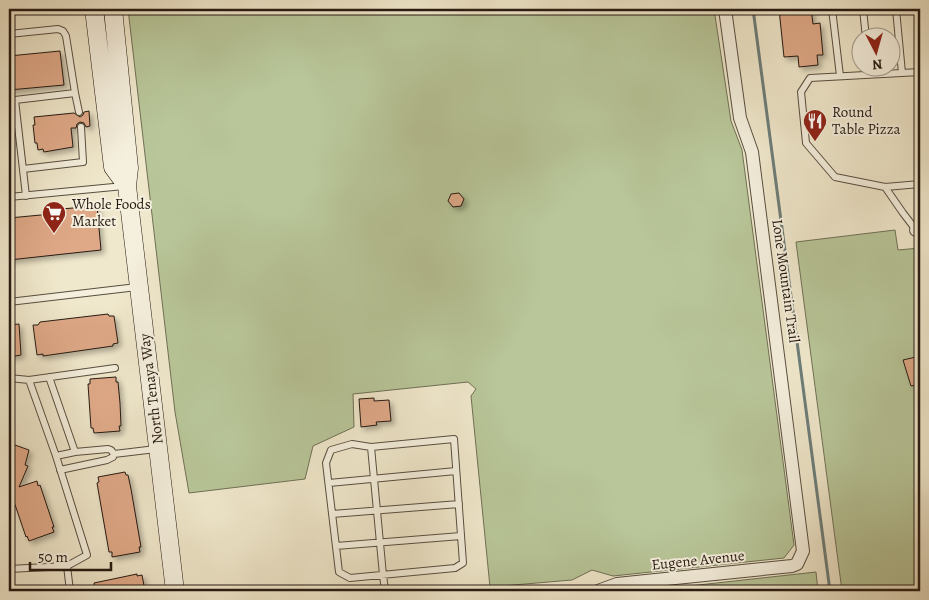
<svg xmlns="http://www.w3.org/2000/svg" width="929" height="600" font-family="Alegreya,serif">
  <defs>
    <filter id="shadow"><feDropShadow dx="3.5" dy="3.5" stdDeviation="2.5" flood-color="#0004"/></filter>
  </defs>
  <rect width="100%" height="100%" fill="#f0e8cc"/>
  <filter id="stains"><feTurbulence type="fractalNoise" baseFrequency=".004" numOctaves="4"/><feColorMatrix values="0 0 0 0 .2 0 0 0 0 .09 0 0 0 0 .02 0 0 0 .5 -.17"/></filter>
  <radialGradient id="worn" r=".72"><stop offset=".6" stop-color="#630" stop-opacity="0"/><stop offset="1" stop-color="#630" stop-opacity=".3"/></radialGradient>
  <path fill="#b8c699" stroke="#6f7056" d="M128,9H714L731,121L742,150L794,545L784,558L613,576L592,570L572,580L490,587L471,396L476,389L468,382L353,394L354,427L313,446L305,479L189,493L175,412Z
    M895,230L898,250L920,248V591H842L796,242Z
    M816,572L818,591H644Z"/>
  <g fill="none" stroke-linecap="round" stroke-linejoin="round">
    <path stroke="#6c7d79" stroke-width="3" d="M753,9L830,591"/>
  </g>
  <path fill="#dfa988" stroke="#261a12" filter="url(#shadow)" d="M779,9H811L813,24L820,23L823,55H817L818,65L799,67L798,56L784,57Z
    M60,51L64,85L9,90V56Z
    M89,111L90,126L86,127L84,123L80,122L77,124L76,128H71L73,147L44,152L43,149L38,150L37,143H35L33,125H35L34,117L74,113L80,117L83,115L84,112Z
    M459,193L464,199L461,206L453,207L448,201L451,194Z
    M97,206L101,250L9,260V218L62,213L61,209Z
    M108,314L109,316H114L118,343L113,344V346L43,356V354L37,355L33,325H38L40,322Z
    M19,324L21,355L9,357V325Z
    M920,356V384L911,386L903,360Z
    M116,377V382H118L120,403L121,426H119L120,431L94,433L93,428H91L88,384H90V379Z
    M374,398V401L389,400L391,421L376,422L377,425L361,427L359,399Z
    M9,443L29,450L25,465L28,466L19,487L37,481L38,486L40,485L54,527H52L54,532L29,541L27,536L26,537L9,487Z
    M125,472L126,475H128L131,489L141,547H139L140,552L112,557V552H109L97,483L99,482L98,477Z
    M137,574V576L142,575L145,591H95L94,583Z"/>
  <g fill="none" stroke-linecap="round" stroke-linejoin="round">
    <g stroke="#584e40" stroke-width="8">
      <path id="service" d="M832,9L840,76
        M863,9L866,38
        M896,9L902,73
        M9,34L58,29L63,31L66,36L75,93L15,100
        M920,72L810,78L801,92L806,143L835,177L885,187L920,184
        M75,93L79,112
        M9,101L15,100L26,196
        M23,169L83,162L81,127
        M885,187L903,213L916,230
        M9,197L124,186
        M9,302L137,287
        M49,377L75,452
        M9,378L29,380L56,456L87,555L67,566L9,569
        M29,380L115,368
        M371,447L454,439L463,563L455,568L350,578L339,572L326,463L331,450L352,444L371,447L383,575L385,591
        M114,454L156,449
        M56,456L75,452L108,449L111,450L114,454L113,457L107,460L60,470
        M329,483L456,471
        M332,514L459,504
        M336,546L461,536
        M67,566L70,591"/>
    </g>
    <g stroke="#584e40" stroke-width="14">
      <path id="minor" d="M916,230H920
        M598,591L617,584L792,566L797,564L803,551L752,152L740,118L725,9"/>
    </g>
    <g stroke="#261a12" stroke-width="19">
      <path id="secondary" d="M94,9L113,167L127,186
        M113,9L129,168L127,186L175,591"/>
    </g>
    <use href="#service" stroke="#f5f0de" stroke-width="6"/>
    <use href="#minor" stroke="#f5f0de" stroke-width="12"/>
    <use href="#secondary" stroke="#f5f0de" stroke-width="18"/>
  </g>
  <defs>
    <g id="restaurant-pin" transform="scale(1.25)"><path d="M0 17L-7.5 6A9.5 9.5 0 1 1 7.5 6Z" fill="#8f2418" stroke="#f5f0de"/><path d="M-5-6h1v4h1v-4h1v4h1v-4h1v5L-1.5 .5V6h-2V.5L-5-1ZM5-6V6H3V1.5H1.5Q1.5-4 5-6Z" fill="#fff"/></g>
    <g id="supermarket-pin" transform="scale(1.25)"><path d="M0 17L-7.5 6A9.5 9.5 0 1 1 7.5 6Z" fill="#8f2418" stroke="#f5f0de"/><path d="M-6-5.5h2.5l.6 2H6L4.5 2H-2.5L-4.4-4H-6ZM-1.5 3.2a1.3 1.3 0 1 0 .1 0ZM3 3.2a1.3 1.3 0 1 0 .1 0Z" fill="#fff"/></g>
  </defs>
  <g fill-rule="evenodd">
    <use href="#restaurant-pin" x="815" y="121"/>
    <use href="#supermarket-pin" x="54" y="213"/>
  </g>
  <g text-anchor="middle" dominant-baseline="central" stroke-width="4" stroke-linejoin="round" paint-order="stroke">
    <g font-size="15" fill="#261a12" stroke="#f5f0de" text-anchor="start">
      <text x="832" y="112">Round<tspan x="832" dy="17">Table Pizza</tspan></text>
      <text x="72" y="204">Whole Foods<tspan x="72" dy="17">Market</tspan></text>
    </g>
    <g font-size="15" fill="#261a12" stroke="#f5f0de">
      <text transform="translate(786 281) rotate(82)">Lone Mountain Trail</text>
      <text transform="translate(151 389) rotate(-97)">North Tenaya Way</text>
      <text transform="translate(698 560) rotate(-6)">Eugene Avenue</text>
    </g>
  </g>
  <rect width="929" height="600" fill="none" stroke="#f0e8cc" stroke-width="30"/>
  <rect x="10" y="10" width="909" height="580" fill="none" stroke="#261a12" stroke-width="2.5"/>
  <rect x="15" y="15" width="899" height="570" fill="none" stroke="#261a12"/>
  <g transform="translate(876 52) rotate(174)"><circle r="24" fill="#f5f0de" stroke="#a29a8c"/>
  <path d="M0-4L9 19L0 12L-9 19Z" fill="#8f2418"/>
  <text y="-8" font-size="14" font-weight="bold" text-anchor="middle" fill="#261a12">N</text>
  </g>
  <path d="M30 562v8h81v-8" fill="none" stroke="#261a12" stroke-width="2.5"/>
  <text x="38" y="562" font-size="15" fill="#261a12" stroke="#f5f0de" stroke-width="4" paint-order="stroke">50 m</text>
  <rect width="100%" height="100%" filter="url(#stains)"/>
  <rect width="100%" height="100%" fill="url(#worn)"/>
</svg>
